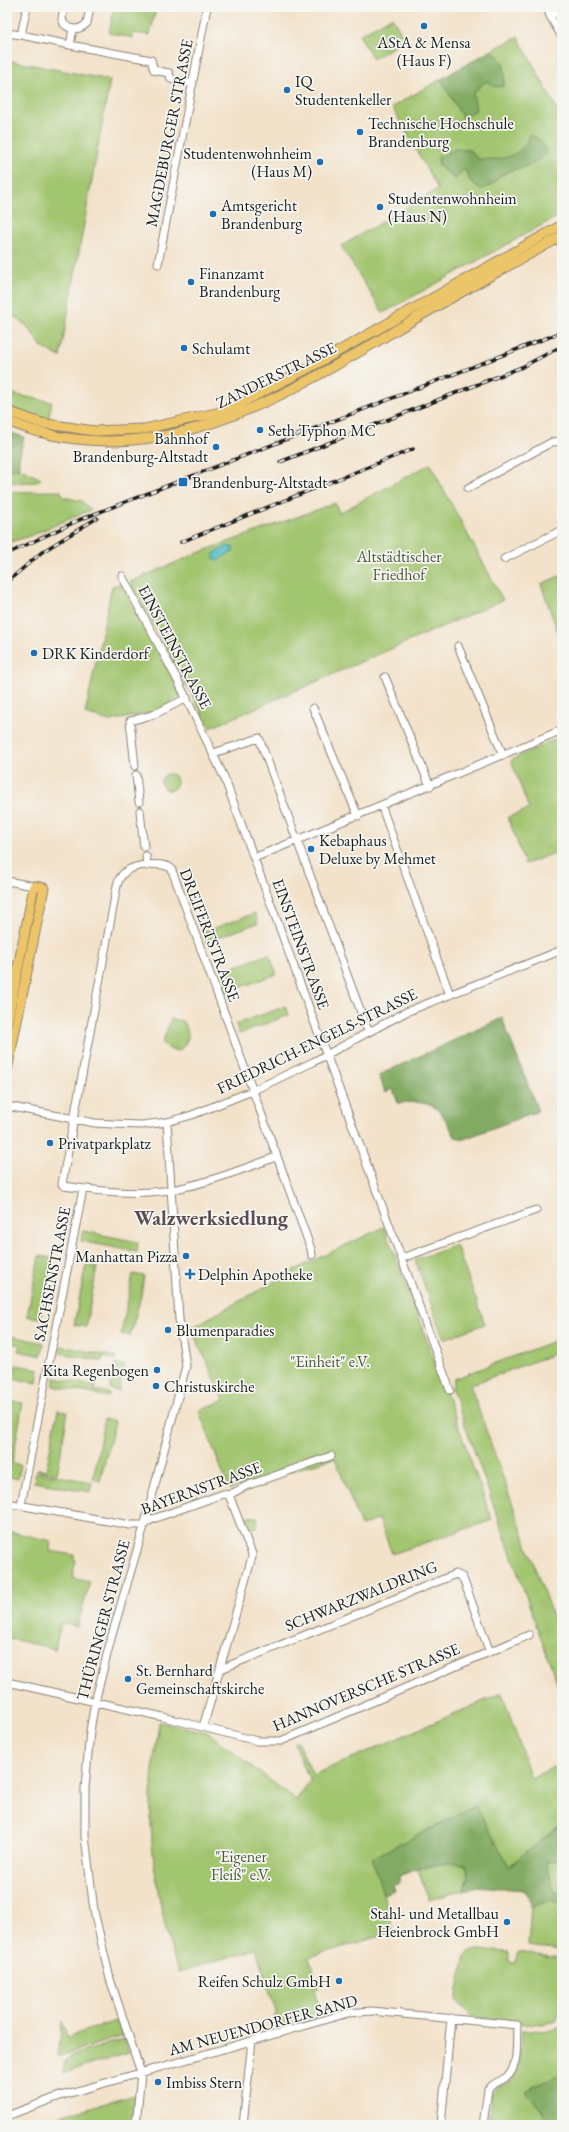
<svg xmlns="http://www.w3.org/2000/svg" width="569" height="2132" font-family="'EB Garamond',serif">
  <rect width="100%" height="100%" fill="#f6f6f2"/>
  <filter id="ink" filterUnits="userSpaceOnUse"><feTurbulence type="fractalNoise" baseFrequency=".025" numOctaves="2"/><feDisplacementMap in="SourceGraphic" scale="8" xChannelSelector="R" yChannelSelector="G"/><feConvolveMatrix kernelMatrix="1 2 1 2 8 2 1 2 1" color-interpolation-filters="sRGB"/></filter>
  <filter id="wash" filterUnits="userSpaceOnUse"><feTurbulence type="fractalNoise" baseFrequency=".012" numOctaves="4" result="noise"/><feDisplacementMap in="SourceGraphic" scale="16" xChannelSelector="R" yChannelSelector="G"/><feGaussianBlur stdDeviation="0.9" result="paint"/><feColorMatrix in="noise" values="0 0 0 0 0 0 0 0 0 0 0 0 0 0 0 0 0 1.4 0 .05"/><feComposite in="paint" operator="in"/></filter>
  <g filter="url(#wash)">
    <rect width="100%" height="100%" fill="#f3e2ca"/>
    <path fill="#a2c56f" stroke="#5f7046" d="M114,7H148L156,9L150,35L134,33L133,38L109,33Z
      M392,17L405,40L373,59L359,35Z
      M518,37L562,118V214L383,313L341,246L438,189L392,107L441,79L463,118L473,93L486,81L503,86C507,69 504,62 492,50Z
      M7,60L110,80L60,357L42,347L26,325L7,312Z
      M7,393L52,402L48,421L7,408Z
      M430,464L503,600L210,728L130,582L198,553L335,503L339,513Z
      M19,468L41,479L38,482L7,483V470Z
      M61,491L63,497L82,501L91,510L27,537L7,543V492Z
      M562,575V644L541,584Z
      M122,584L181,695L160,710L154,712L110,721L85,714L112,586Z
      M562,736V869L555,853L525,864L508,817L529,809L511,760Z
      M161 782a8 8 0 1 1 16 0a8 8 0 1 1-16 0Z
      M255,913L258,923L206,942L203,932Z
      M269,954L277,974L225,993L217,973Z
      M286,1006L289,1015L239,1034L236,1024Z
      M171,1019L182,1021C192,1033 189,1041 179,1051L169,1049L162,1043Z
      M384,1227L441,1378L492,1520L392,1554L379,1519L361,1526L335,1458L229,1489L199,1411L224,1400L191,1328L308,1263Z
      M83,1231L138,1242L137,1252L81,1241Z
      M456,1245L485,1324L444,1339L415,1260Z
      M39,1256L52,1258L40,1318L27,1316Z
      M86,1265L97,1267L86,1327L74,1325Z
      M133,1274L144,1276L141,1296L130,1336L121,1334Z
      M7,1335L44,1343L41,1356L18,1351L20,1345L7,1342Z
      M562,1338V1351L470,1385L562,1643V1697L452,1389L454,1379Z
      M61,1346L116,1357V1360L103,1357L102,1361L60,1353Z
      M115,1364L124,1365L119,1391L110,1389Z
      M16,1365L39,1369L37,1383L7,1377V1370L14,1371Z
      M55,1378L96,1386L95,1390L109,1393V1397L53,1386Z
      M9,1401L23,1403L12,1463L21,1465L18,1479L7,1476V1409Z
      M58,1410L68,1412L57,1474L37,1470V1469L46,1470Z
      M104,1419L115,1422L100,1481L93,1479Z
      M36,1472L92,1482L90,1492L34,1482Z
      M244,1516L258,1517L257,1527L249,1530L246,1529L242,1518Z
      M7,1531L51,1541L50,1551L74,1555V1560H76L72,1578L90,1582L77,1627L61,1623L55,1649L7,1638Z
      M502,1693L531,1778L562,1763V1831L557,1827L509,1867L475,1806L373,1858L394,1932L309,1957L318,1988L314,1990L321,2013L320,2017L275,2029L273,2025L276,2012L256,1949L178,1972C160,1915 149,1855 151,1795C152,1770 156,1746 159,1722L207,1732L296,1800L310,1781L294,1743L297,1741L313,1775Z
      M562,1860V1894L554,1891L546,1861Z
      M454,1862L466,1865L469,1877L464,1890L429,1900L418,1869Z
      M552,1900L562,1907V1950L528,1946L531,1907Z
      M478,1950L509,1952V1962L516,1963L517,1952L560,1958L562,1961V2008L556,2021L542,2024L522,2023L472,2017L456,2000L464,1958L469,1952Z
      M118,2020L123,2036L58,2056L62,2021L67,2037Z
      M562,2026V2073L534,2098L544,2113L545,2125H488L491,2093L496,2088L511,2082L518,2069L522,2030C534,2029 552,2034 562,2026Z
      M124,2039L129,2053L64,2073L65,2060L69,2056Z
      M135,2095L132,2125H56L55,2117Z"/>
    <path fill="#81aa62" stroke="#4e633f" d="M492,50C504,62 507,69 503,86L495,87L486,81L473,93L476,110L463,118L441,79Z
      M530,135C540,139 544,143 546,154L531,165L512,170L500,176L491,186L481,189L470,181L465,169L455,179L439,166L438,157L456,149L470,150L478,159C500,160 522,159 530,135Z
      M7,432L24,437L19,459V468L7,470Z
      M502,1018L538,1111L464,1139L455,1137C439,1106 434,1100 398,1103L393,1089L385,1092L379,1075Z
      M476,1806L509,1866L558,1827L562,1831V1860L546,1861L554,1891L562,1894V1907L552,1900L531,1907L530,1899L523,1890L477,1886L464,1890L469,1877L466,1865C445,1858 419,1868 399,1876L400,1883L393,1885L395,1890L383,1894L372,1858Z
      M562,2073V2125H545L544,2113L526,2091Z"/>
    <path fill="#4ebcc5" stroke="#356c70" d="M228,546L233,547V552L218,560L214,559V553Z"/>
  </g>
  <g filter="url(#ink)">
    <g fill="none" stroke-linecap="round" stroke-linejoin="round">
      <g stroke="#887f73" stroke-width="9">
        <path id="minor" d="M27,7L21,35L70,45
          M64,7L62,19L64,24C71,30 80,31 87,23L90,7
          M547,7L550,16L562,37
          M550,16L562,10
          M73,29L70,45L151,60L154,70L169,73L171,79L193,84
          M7,33L21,35
          M158,264L207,7
          M468,488L552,442L562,441
          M504,559L562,530
          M122,576L177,679L224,777L450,1390
          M458,646L503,755
          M385,677L430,786
          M313,708L358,816
          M214,753L259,738L368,1031
          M135,766L130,721L155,714L187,698
          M136,775L139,802
          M381,805L450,995
          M140,811L144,847
          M146,856L147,866
          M254,858L562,730
          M7,881L34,886
          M7,1106L95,1123L113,1124L142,1125L167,1122L192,1115L252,1091L313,1062L406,1012L562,950
          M276,1157C248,1167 219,1179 189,1186C149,1197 104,1192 64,1186L62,1184L116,891C117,883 119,877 125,872C135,864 161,862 171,868L173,873L311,1249L312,1255
          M402,1258L536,1210
          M7,1503L130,1525H142L153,1519L223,1494L229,1495L246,1486L331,1456
          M21,1505L83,1189
          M221,1669L456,1574L462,1577L464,1581L489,1650
          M7,1682L163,1717L257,1741H281L529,1635
          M203,1727L252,1557V1554L229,1495
          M7,2116L60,2096L348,2013L371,2011L517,2025C516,2039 519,2063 509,2075C503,2081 494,2082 488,2089L483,2125
          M136,2125L141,2073L110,1979L94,1911L85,1836V1788L90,1731L95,1702L112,1635L145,1523L186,1366L179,1319L167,1122
          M243,2125L252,2041
          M441,2125L451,2018"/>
      </g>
      <g stroke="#887f73" stroke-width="11">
        <path id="major" d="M7,411L41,423L94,431L144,429L225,411L307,369L562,225
          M7,421C18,425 28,429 39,432C76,442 118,443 157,437C249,421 334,367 413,320C462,291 512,264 562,236
          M7,1023L34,886L44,888L7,1070"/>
      </g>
      <use href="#minor" stroke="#fff" stroke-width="7"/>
      <use href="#major" stroke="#edc569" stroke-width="9"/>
      <g stroke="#1c1c1c" stroke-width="3.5">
        <path id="rail" d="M280,462L522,367L562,346
          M181,542L413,449
          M7,554L79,520L562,332
          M7,582L42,552L97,518"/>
      </g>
      <use href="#rail" stroke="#f6f6f2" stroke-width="2" stroke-dasharray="6" stroke-linecap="butt"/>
    </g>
  </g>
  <g fill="#1f6fb2" stroke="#f6f6f2" stroke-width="1.5">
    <circle cx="424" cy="26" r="4"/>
    <circle cx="287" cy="90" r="4"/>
    <circle cx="360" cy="132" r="4"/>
    <circle cx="320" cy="162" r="4"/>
    <circle cx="380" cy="207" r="4"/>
    <circle cx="213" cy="214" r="4"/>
    <circle cx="191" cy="282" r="4"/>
    <circle cx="184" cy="348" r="4"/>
    <circle cx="260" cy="430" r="4"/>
    <circle cx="216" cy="447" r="4"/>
    <rect x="178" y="477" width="10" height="10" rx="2"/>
    <circle cx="34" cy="653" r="4"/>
    <circle cx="311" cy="849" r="4"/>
    <circle cx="50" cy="1143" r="4"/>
    <circle cx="186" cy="1256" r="4"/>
    <path d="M188 1268h4v4h4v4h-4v4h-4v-4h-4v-4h4z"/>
    <circle cx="168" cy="1330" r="4"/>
    <circle cx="157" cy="1370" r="4"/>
    <circle cx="156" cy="1386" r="4"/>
    <circle cx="128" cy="1679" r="4"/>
    <circle cx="507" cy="1922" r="4"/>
    <circle cx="339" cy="1981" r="4"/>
    <circle cx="158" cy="2082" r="4"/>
  </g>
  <g text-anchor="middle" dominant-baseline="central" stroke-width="3.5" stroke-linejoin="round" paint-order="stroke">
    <g font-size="16" fill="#1c1c1c" stroke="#f6f6f2" text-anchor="start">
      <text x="424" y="42" text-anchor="middle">AStA &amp; Mensa<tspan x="424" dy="18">(Haus F)</tspan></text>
      <text x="295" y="81">IQ<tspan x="295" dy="18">Studentenkeller</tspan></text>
      <text x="368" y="123">Technische Hochschule<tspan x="368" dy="18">Brandenburg</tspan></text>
      <text x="312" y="153" text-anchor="end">Studentenwohnheim<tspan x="312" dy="18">(Haus M)</tspan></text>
      <text x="388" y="198">Studentenwohnheim<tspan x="388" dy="18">(Haus N)</tspan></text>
      <text x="221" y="205">Amtsgericht<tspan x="221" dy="18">Brandenburg</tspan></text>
      <text x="199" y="273">Finanzamt<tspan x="199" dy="18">Brandenburg</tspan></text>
      <text x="192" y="348">Schulamt</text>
      <text x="268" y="430">Seth Typhon MC</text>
      <text x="208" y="438" text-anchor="end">Bahnhof<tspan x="208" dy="18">Brandenburg-Altstadt</tspan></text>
      <text x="192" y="482">Brandenburg-Altstadt</text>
      <text x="42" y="653">DRK Kinderdorf</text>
      <text x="319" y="840">Kebaphaus<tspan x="319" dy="18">Deluxe by Mehmet</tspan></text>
      <text x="58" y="1143">Privatparkplatz</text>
      <text x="178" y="1256" text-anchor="end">Manhattan Pizza</text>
      <text x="198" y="1274">Delphin Apotheke</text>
      <text x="176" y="1330">Blumenparadies</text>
      <text x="149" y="1370" text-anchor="end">Kita Regenbogen</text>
      <text x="164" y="1386">Christuskirche</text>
      <text x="136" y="1670">St. Bernhard<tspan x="136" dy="18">Gemeinschaftskirche</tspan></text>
      <text x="499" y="1913" text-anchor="end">Stahl- und Metallbau<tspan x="499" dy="18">Heienbrock GmbH</tspan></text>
      <text x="331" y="1981" text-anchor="end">Reifen Schulz GmbH</text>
      <text x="166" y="2082">Imbiss Stern</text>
    </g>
    <g font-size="16" fill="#1c1c1c" stroke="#f6f6f2">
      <text transform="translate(169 133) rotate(-79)">MAGDEBURGER STRASSE</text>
      <text transform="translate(276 375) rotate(-26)">ZANDERSTRASSE</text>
      <text transform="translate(175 647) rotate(62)">EINSTEINSTRASSE</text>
      <text transform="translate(210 935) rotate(69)">DREIFERTSTRASSE</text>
      <text transform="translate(301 944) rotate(70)">EINSTEINSTRASSE</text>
      <text transform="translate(317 1041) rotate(-26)">FRIEDRICH-ENGELS-STRASSE</text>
      <text transform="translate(52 1274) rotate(-79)">SACHSENSTRASSE</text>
      <text transform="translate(201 1488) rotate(-20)">BAYERNSTRASSE</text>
      <text transform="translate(361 1596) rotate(-22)">SCHWARZWALDRING</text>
      <text transform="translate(103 1620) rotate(-75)">THÜRINGER STRASSE</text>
      <text transform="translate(366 1687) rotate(-23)">HANNOVERSCHE STRASSE</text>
      <text transform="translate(263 2025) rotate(-15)">AM NEUENDORFER SAND</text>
    </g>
    <g font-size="16" fill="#4b5739" stroke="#f6f6f2">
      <text x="399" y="556">Altstädtischer<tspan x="399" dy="18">Friedhof</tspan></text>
      <text x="330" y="1361">"Einheit" e.V.</text>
      <text x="241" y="1856">"Eigener<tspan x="241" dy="18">Fleiß" e.V.</tspan></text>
    </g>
    <g font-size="20" font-weight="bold" fill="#5d4b52" stroke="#f6f6f2">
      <text x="211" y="1218">Walzwerksiedlung</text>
    </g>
  </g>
  <rect width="569" height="2132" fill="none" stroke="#f6f6f2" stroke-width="24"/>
</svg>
